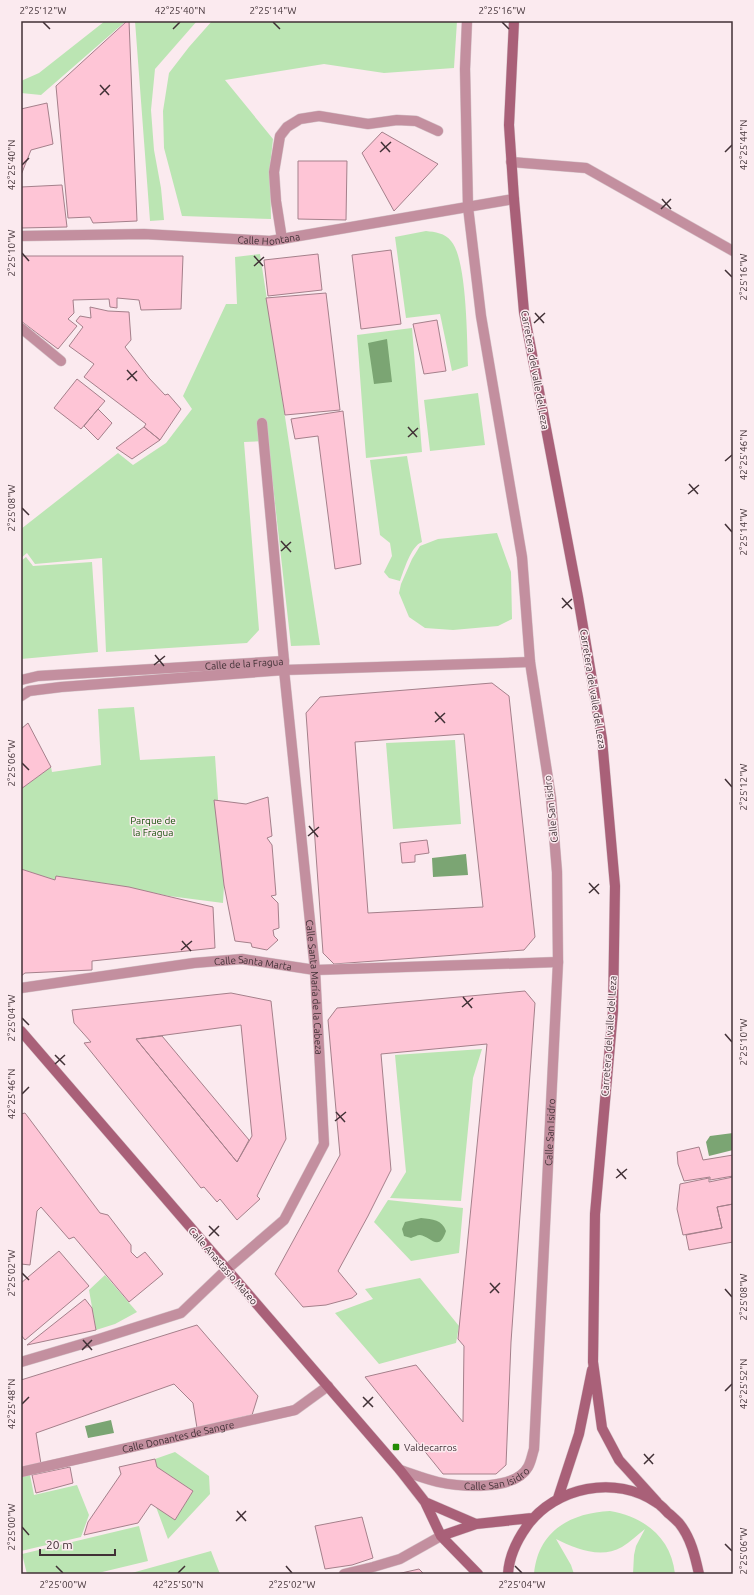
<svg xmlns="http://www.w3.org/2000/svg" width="754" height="1595" font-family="Ubuntu,sans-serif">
  <rect width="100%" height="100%" fill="#fbeaef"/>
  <path fill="#bbe5b3" d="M105,21H126L41,95L21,93V81L39,73Z
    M135,21H197L155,69L151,110L154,150L161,188L164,220L150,221Z
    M212,21H457L454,68L384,73L324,64L225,80L273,139L270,167L271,219L182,216L164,148L163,111L169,73L189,47Z
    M426,231C435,232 445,233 451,241C467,258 467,341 468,366L452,371L440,314L406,318L395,237Z
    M260,254L320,645L291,646L268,441L244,442L259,630L247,643L106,652L102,558L35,564L27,553L21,558V529L118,453L133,465L166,443L192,409L183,396L226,304H237L235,257Z
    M412,328L422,452L366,458L357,335Z
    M478,393L485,445L430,451L424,400Z
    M407,456L422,542C411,546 404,570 400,581L389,578L384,572L392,556L390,543L380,535L370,460Z
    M497,533L511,572L512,619L498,626L453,630L425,628L409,617L399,593L401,584L412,559L420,546L438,539Z
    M26,557L33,566L92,562L98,652L21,659V561Z
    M134,707L140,760L215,756L224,885L223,903L169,896L116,885L56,876L55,880L21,869V789L51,767L52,772L101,765L98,709Z
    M455,740L461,824L393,829L386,743Z
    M482,1049L473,1078L461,1201L390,1198L406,1172L395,1055Z
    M388,1200L463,1208L459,1253L411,1261L374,1222Z
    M105,1275L137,1312L115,1324L96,1330L89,1290Z
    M420,1278L459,1326L456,1343L379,1364L335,1313L373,1299L365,1289Z
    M175,1452L209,1476L210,1494L168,1539L156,1507L175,1520L193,1491L157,1467L155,1459Z
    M30,1475L34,1495L77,1485L89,1515L81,1537L21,1551V1477Z
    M610,1511C644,1517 671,1537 675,1574H633L634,1555L636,1546L645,1529C637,1535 630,1542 622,1547C601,1559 576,1549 556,1539L571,1565L574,1574H534C538,1531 570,1513 610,1511Z
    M139,1526L148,1561L94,1574H27L22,1554Z
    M211,1551L220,1574H128Z"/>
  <path fill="#7ba573" d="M387,339L392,382L374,384L368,343Z
    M466,854L468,875L433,877L432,858Z
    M733,1133V1150L709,1156L706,1142L710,1136Z
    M421,1218C433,1219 442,1220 446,1231C439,1253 430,1236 420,1235C417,1235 414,1237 411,1238L404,1236L402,1229L405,1222Z
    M111,1420L114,1433L88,1438L85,1426Z"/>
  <path fill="#fec5d6" stroke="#a5808b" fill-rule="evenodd" d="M127,21H129L137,221L93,223L90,217L68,218L56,86Z
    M47,103L53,144L31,150L21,175V109Z
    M382,132L438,164L394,211L362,153Z
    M298,161H347L346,220L298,219Z
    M62,185L67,227L21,228V187Z
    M391,250L401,324L361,329L352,255Z
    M318,254L322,290L268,296L264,260Z
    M21,256H183L181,309L141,310L139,300L117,298V308L110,307L109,299L73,300L74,313L68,319L77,326L58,349L21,321Z
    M326,293L340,410L285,415L266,298Z
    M90,307L108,311L129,312L131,340L125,347L149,378L165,395L168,394L181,409L160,440L144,427L146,424L84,377L94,364L69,346L83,327L76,321L80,316L91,318Z
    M437,320L446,371L424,374L413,324Z
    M77,379L105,401L81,429L54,408Z
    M98,409L112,423L98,440L84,426Z
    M343,411L361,564L335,569L318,436L295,439L291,419Z
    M144,427L160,440L132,459L116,448Z
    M492,683L509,696L535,937L524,950L334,964L323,953L306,713L320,697ZM464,734L483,907L368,913L355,742Z
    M28,723L51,767L21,789V729Z
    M268,797L272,836L267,838L272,845L276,895L271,896L278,903L279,928L273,930L274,936L278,940L267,950L252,947L251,943L235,941L224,885L214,800L246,804Z
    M427,840L429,853L415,855V862L402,863L400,843Z
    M21,869L55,880L56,876L129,887L213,907L215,948L92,961V970L25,973L21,976Z
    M525,991L535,1003L511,1342L506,1465L496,1474H443L365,1377L416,1365L463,1422L464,1346L458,1339L487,1044L381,1054L391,1170L368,1216L338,1271L357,1294L352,1298L326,1305L303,1307L275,1274L340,1155L328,1020L337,1008Z
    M231,993L271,1001L286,1139L257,1196L260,1199L237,1220L220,1199L217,1202L204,1187L201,1188L84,1043L91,1042L74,1023L72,1010ZM241,1025L252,1136L237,1162L136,1039Z
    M162,1036L249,1140L237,1162L136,1039Z
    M25,1113L100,1213L108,1215L131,1245V1252L137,1258L145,1252L163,1274L129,1302L74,1237L69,1239L41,1207L37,1211L30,1265L21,1264V1114Z
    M699,1147L703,1160L733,1155V1176L710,1180V1177L684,1181L678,1164L677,1152Z
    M733,1177V1204L717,1207L722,1228L683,1235L677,1209L680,1184L709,1178V1182Z
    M733,1204V1242L689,1250L686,1235L722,1228L717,1207Z
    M59,1251L89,1286L25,1340L21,1335V1283Z
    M85,1299L92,1308L96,1330L27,1345Z
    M197,1325L258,1396L252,1415L197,1428L193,1403L174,1384L36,1433L41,1464L21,1468V1380Z
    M155,1459L157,1467L193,1491L175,1520L151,1504L138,1523L84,1535L88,1522L121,1474L119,1467Z
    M70,1467L73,1483L36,1493L32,1475Z
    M362,1517L373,1558L352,1565L325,1569L315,1526Z
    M419,1569L424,1574H397Z"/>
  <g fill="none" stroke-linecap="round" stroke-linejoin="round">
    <g stroke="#d6c5ca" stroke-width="11">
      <path id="lane" d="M282,239L276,201L274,172L280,136L287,127L300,119L319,116L368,124L397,120L416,121L438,131
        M262,423L284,661"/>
    </g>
    <g stroke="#d6c5ca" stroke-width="11">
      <g id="street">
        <path d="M511,162L586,168L733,251"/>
        <path id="s1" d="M21,236L144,234L270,241L514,199"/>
        <path d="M21,328L61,361"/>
        <path id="s2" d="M21,680L38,676L284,661V670L530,662"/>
        <path id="s3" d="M21,696L29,691L61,687L284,670L315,970L324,1144L284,1220L226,1270L181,1313L99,1339L21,1362"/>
        <path id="s4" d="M21,988L194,963L242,959L315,970L558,962"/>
        <path id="s5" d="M400,1470C413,1474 425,1479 438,1482C461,1487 515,1491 528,1467C531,1462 532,1455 534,1449L558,962L557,872L551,798L530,662L522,557L481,316L468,207L465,69L467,21"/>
        <path id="s6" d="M21,1472L295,1410L328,1386"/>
        <path d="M344,1574L373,1567L400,1559L441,1536"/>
      </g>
    </g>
    <g stroke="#d6c5ca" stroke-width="11">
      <path id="secondary" d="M514,21L509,125L514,199L524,312L578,597L602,739L615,886L613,1011L595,1214L593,1362L602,1428L619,1460L657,1502
        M21,1031L400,1470L425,1502L441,1536L478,1574
        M558,1498L579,1434L592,1370
        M425,1502L476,1524L532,1518
        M441,1536L476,1524
        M508,1574C509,1557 517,1540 527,1526C555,1487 616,1474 657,1503C661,1505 665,1510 668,1513C672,1516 676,1520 679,1523C691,1538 695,1556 699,1574"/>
    </g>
    <use href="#lane" stroke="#c38f9f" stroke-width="10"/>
    <use href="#street" stroke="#c38f9f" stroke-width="10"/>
    <use href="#secondary" stroke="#a96078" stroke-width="10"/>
  </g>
  <path fill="none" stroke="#413136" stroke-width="1.5" d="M43,22L50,29M273,22L280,29M502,22L509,29M173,29L180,22M100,85L109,95M100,95L110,85M381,142L390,152M380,152L391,142M725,152L732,145M22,165L29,158M662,199L671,209M661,209L671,199M22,253L29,261M254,256L263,266M254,266L264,257M725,270L732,277M535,313L544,323M534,323L545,313M127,370L137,381M127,380L137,371M408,427L417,437M408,437L418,428M725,461L732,455M689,484L698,494M688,494L699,485M22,508L29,515M725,524L732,532M281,541L291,552M281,551L291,542M562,598L572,609M562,608L572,599M155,655L164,666M154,665L165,656M435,712L445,723M435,722L445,713M22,763L29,770M725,779L732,787M309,826L318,837M308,836L319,827M589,883L599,894M589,893L599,884M182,941L191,951M181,950L192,941M463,997L472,1008M462,1007L473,998M22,1018L29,1025M725,1034L732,1042M55,1055L65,1065M55,1064L65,1055M22,1094L29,1087M336,1112L345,1122M335,1121L346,1112M617,1169L626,1179M616,1178L627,1169M209,1226L219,1236M209,1236L219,1226M22,1273L29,1280M490,1283L499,1293M725,1289L732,1297M490,1293L500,1283M83,1340L92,1350M82,1350L92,1340M725,1391L732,1384M363,1397L373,1407M22,1404L29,1397M363,1407L373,1397M644,1454L653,1464M644,1464L654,1454M237,1511L246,1521M236,1521L246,1511M22,1527L29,1535M725,1544L732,1551M56,1566L63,1573M286,1566L292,1573M515,1566L522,1573M178,1573L185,1566"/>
  <rect fill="#248b05" stroke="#fbeaef" stroke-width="1.5" x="392" y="1443" width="8" height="8" rx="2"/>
  <g text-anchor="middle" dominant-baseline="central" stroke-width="3" stroke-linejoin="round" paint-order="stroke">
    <g font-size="10" fill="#413136" stroke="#fbeaef">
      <text stroke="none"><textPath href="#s1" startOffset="248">Calle Hontana</textPath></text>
      <text transform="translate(535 370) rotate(80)">Carretera del valle del Leza</text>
      <text stroke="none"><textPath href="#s2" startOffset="224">Calle de la Fragua</textPath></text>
      <text transform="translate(593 689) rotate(81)">Carretera del valle del Leza</text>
      <text transform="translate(551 809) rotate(-96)">Calle San Isidro</text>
      <text stroke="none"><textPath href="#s4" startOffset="234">Calle Santa Marta</textPath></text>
      <text stroke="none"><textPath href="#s3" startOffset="584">Calle Santa María de la Cabeza</textPath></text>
      <text transform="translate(609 1036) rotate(-86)">Carretera del valle del Leza</text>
      <text stroke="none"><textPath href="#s5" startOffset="472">Calle San Isidro</textPath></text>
      <text transform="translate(223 1266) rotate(49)">Calle Anastasio Mateo</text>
      <text stroke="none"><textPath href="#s6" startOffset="161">Calle Donantes de Sangre</textPath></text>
      <text stroke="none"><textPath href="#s5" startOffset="100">Calle San Isidro</textPath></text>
    </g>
    <g font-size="10" fill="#144e06" stroke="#fbeaef">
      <text x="153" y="820">Parque de<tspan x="153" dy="12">la Fragua</tspan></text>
    </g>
    <g font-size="10" fill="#413136" stroke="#fbeaef" text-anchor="start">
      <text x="404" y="1447">Valdecarros</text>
    </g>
  </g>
  <rect width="754" height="1595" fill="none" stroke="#fbeaef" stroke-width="44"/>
  <path d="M40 1549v6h75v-6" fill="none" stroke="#413136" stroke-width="2"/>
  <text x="46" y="1549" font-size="12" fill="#413136" stroke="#fbeaef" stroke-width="3" paint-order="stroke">20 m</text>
  <rect x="22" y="22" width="710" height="1551" fill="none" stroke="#413136" stroke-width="1.5"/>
  <g font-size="10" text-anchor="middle" fill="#413136">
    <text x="43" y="14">2°25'12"W</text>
    <text x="180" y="14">42°25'40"N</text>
    <text x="273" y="14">2°25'14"W</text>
    <text x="502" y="14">2°25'16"W</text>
    <text transform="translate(743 145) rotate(-90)" y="4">42°25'44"N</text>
    <text transform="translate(11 165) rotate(-90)" y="4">42°25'40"N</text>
    <text transform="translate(11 253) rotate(-90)" y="4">2°25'10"W</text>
    <text transform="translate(743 277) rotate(-90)" y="4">2°25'16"W</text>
    <text transform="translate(743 455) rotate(-90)" y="4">42°25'46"N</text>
    <text transform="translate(11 508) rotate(-90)" y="4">2°25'08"W</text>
    <text transform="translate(743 532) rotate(-90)" y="4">2°25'14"W</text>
    <text transform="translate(11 763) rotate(-90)" y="4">2°25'06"W</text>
    <text transform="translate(743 787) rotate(-90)" y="4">2°25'12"W</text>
    <text transform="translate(11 1018) rotate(-90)" y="4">2°25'04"W</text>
    <text transform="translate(743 1042) rotate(-90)" y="4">2°25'10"W</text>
    <text transform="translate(11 1094) rotate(-90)" y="4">42°25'46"N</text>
    <text transform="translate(11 1273) rotate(-90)" y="4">2°25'02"W</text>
    <text transform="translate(743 1297) rotate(-90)" y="4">2°25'08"W</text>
    <text transform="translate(743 1384) rotate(-90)" y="4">42°25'52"N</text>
    <text transform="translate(11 1404) rotate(-90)" y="4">42°25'48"N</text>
    <text transform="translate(11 1527) rotate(-90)" y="4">2°25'00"W</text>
    <text transform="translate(743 1551) rotate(-90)" y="4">2°25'06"W</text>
    <text x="63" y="1588">2°25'00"W</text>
    <text x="178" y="1588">42°25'50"N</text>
    <text x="292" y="1588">2°25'02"W</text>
    <text x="522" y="1588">2°25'04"W</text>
  </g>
</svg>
